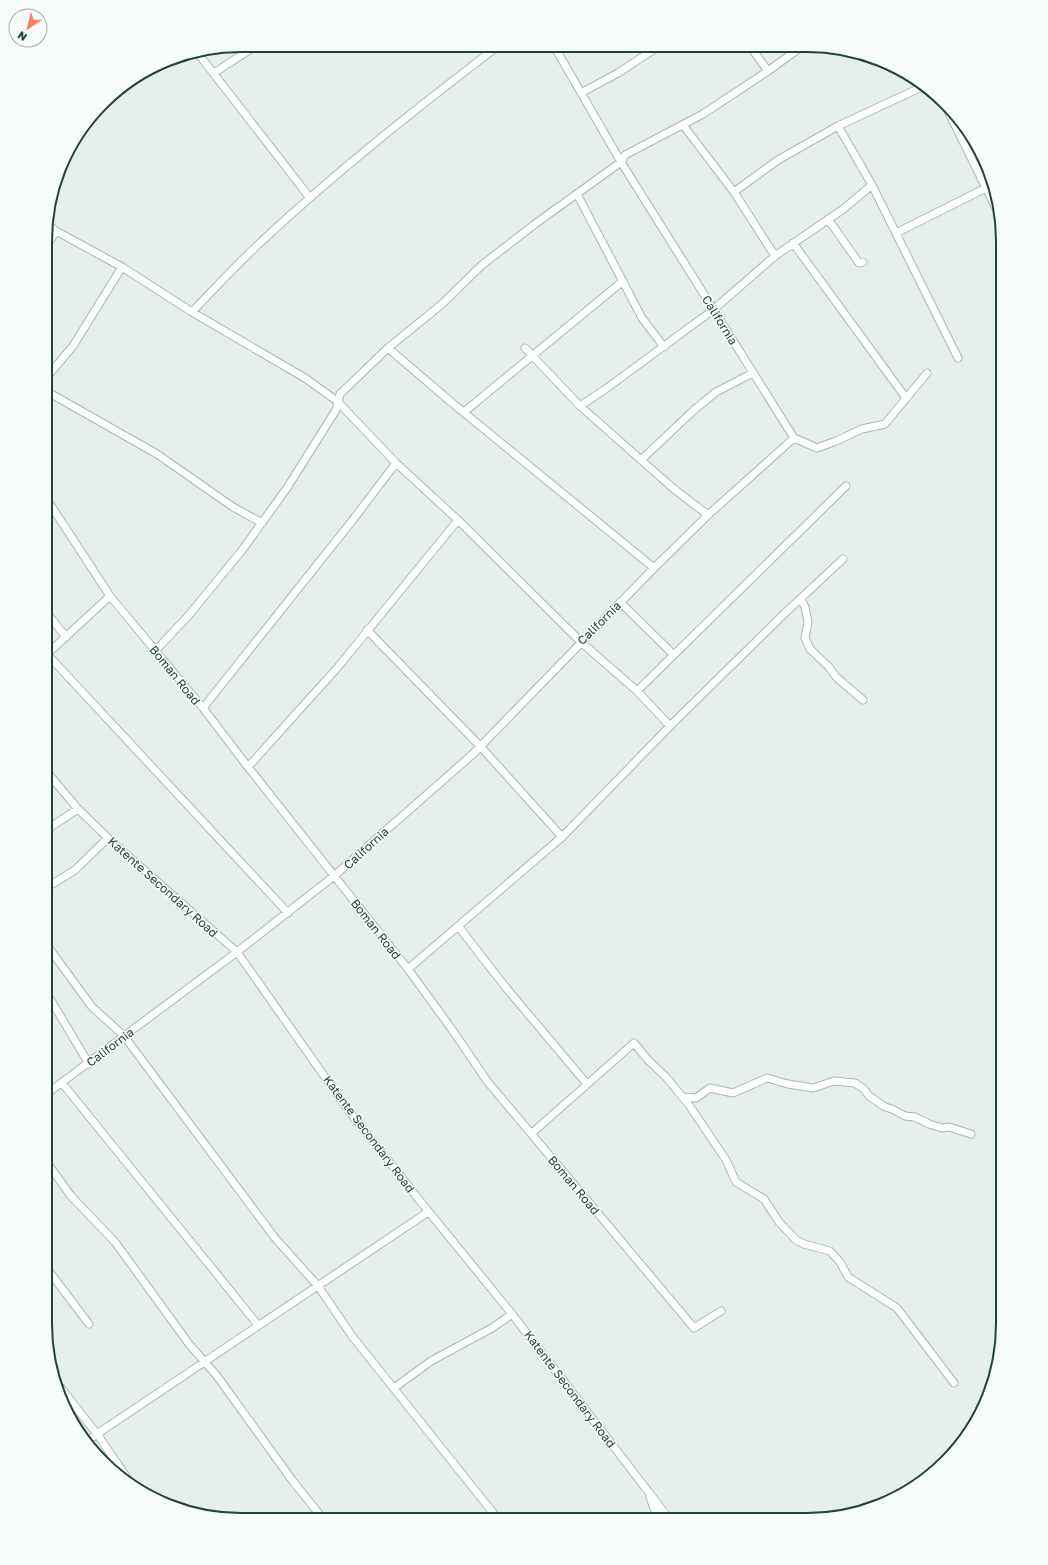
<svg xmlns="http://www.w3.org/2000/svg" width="1048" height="1565" font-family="'Golos Text',sans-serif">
  <rect width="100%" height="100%" fill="#e6efeb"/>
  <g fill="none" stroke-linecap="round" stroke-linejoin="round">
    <g stroke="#a8b8b2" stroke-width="9">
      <path id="minor" d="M750,46L768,71
        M197,52L310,198
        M214,73L257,45
        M581,93L618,73L659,46
        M944,103L997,210
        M683,125L734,192L775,256
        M872,185L958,358
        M734,192L778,160L838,126L926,85
        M577,194L642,318L664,347
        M828,219L859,263L863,262
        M47,224L56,231L122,267L192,312L305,378L337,401L396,463L458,520L581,642L637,691L670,726
        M896,233L986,188
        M793,243L906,398
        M47,245L56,231
        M192,312C215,288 238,263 262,241C337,171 417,108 498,46
        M388,348L451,402L654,568
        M525,348L580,406L674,489L708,515
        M46,378L73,346L122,267
        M46,391L157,454L233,507L262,523
        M580,406L607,388L713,310L775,256L842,210L872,185L838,126
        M464,412L623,281
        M794,438L817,448L836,441L862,429L885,424L927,373
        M641,460L694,410L716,392L753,373
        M46,498L110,596L203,708L248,767L408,969L453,1031L487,1081L694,1328L721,1311
        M801,599L805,607L808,622L805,638L810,649L829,667L836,677L863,700
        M620,602L674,655
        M46,612L66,637
        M367,630L480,746L562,837
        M156,650L189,615L243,549L287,488L336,410L340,394L388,348L442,304L482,265L535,224L621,162L625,155L703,114L768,71L801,47
        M47,654L288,913
        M46,655L110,596
        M637,691L846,486
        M203,708L352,521L396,463
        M248,767L338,667L458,520
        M46,771L78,809L108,838L237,952L346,1107L420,1201L512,1314L670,1520
        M46,830L78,809
        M46,888L75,870L108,838
        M458,926L507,989L587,1084
        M46,944L92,1007L124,1036L275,1238L318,1286L352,1336L498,1519
        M408,969L562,837L673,723L786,612L843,559
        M46,992L89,1064
        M62,1083L258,1325
        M45,1095L237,952L334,876L473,754L654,568L708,515L794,438L621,162L554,46
        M682,1097L696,1098L710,1088L733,1093L767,1078L788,1084L813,1088L834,1081L855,1083L864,1089L869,1096L885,1107L892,1109L905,1116L915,1117L929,1124L942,1128L949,1127L971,1134
        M532,1133L634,1043L649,1061L666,1077L689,1105L726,1160L736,1182L764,1199L779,1222L796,1240L804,1244L830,1251L840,1262L848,1277L897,1308L954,1383
        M45,1160L71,1196L115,1242L189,1344L217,1376L292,1480L323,1519
        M45,1266L89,1324
        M57,1383L97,1434L132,1485
        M394,1388L431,1361L492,1328L512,1314
        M85,1442L428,1212
        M650,1497L658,1520"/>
    </g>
    <use href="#minor" stroke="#fff" stroke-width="7"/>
  </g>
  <g text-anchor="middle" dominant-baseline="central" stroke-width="3" stroke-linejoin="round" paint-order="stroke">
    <g font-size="12" fill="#24423a" stroke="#f7fbf9">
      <text transform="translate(720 320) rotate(58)">California</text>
      <text transform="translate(599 623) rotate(-45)">California</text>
      <text transform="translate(175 675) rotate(51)">Boman Road</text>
      <text transform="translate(366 848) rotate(-42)">California</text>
      <text transform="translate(163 887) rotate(42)">Katente Secondary Road</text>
      <text transform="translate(376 929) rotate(52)">Boman Road</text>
      <text transform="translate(110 1047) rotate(-37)">California</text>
      <text transform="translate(369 1134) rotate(53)">Katente Secondary Road</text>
      <text transform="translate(574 1185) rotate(50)">Boman Road</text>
      <text transform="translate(570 1389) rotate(53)">Katente Secondary Road</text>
    </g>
  </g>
  <path d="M0 0H1048V1565H0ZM241 52H807A189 189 0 0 1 996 241V1324A189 189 0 0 1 807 1513H241A189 189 0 0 1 52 1324V241A189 189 0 0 1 241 52Z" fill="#f7fbf9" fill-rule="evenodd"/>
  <path fill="none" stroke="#24423a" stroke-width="2" d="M241 52H807A189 189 0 0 1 996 241V1324A189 189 0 0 1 807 1513H241A189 189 0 0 1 52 1324V241A189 189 0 0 1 241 52Z"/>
  <g transform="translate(28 28) rotate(215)"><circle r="19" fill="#f7fbf9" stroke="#a3b1ad"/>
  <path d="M0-3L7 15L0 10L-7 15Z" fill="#f4845f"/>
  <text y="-6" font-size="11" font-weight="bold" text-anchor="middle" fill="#24423a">N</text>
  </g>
</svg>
